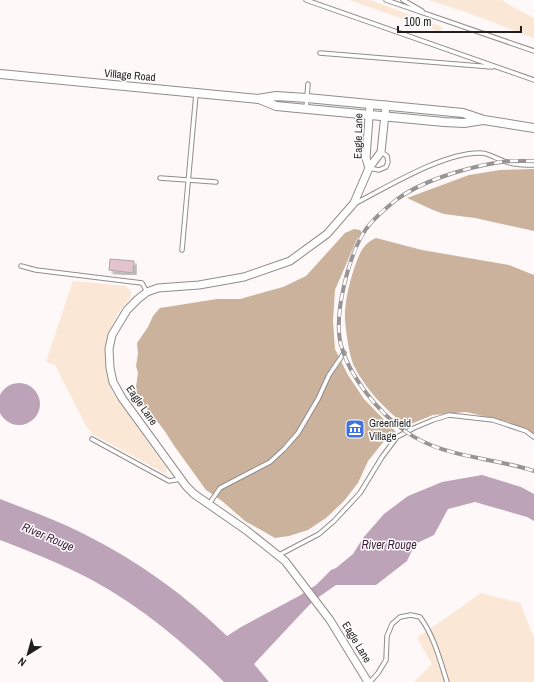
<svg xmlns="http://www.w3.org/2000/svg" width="534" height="682" font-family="'Archivo Narrow',sans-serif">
  <defs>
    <filter id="shadow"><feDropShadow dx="3.5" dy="3.5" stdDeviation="1" flood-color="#0004"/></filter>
  </defs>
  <rect width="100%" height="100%" fill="#fff8f8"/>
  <path fill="#fbe7d5" d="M349,0H370L442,27L440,32Z
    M428,0H502L509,5L534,18V38L469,13Z
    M73,281L125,286L131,291C132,300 123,304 119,312C103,337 101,365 113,393L167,469L166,474L94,435L86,426L55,365L46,362Z
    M481,593L520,603L534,638V682H414L432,664L417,638Z"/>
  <path fill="#cbb29c" d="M534,169V231L475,218L444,214L433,210L407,198L469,175L500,170Z
    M354,229L360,230L362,233L357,239L335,290L333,321L335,349L348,375L364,399L396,432L385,440L368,461L358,483L344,501L326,518L308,530L289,536L275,538L245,521L222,501L206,490L175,447L164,430L149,411L138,401L136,387L138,373L136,366L138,354L137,343L148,327L153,316L160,308L217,299H240L283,287L306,276L345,233Z
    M376,238L422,250L509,265L534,275V434L509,422L466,412L433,415L406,426C385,409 366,390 354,366C349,356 344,322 345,311C346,298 349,284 353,272C358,258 361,244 376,238Z"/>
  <path fill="#bda3b8" d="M-2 404a21 21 0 1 1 42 0a21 21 0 1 1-42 0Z
    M482,475L521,487L534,494V521L527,517L475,502L448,509L434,535L415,544L407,561L376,585H336L313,601L254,664L269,682H224C185,643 141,607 92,580C62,564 31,552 0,540V499C28,510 57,520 84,534C137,560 185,595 227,636L241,627L299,596L316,585L331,570L336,568L353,554L363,538L384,514L408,496L442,482Z"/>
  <path fill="#e4c3ce" stroke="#aba6a7" filter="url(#shadow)" d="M110,259L134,261L133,273L109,270Z"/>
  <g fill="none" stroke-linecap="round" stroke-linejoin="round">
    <g stroke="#928c8c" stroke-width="5.5">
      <path id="service" d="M306,0L534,80
        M386,0L534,51
        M403,0L422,11
        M320,53L492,67
        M306,109L308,84
        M369,168L379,170L386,167L388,162L387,156L381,152
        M160,178L216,182
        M356,203C389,186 444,152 481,153C489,153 498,160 507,162C516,165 525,165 534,165
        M182,250L196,94
        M21,266L36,270L142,283L147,292
        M92,439L169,481L181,479
        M209,504L220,488L270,462L284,449L298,433L318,399L329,375L344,353
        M279,555L319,534L334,521L360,493L382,457L397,437L414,428L433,420L449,415L493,420L526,431L534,437
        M370,682L378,673L386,660L387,636L392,624L400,617L411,615L420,617C434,636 440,660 447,682"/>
    </g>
    <g stroke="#928c8c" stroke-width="9">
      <path id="minor" d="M369,168L366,158L370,104
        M368,682L330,620L285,561L246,530L194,494L186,486L122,398L113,382L110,368L109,349L112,335L127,310L138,299L147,292L158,288L199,285L244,277L290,261L327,234L354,203L369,168L381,152L386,105"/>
    </g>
    <g stroke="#928c8c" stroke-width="10">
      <path id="tertiary" d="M0,74L258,99L276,96L307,98L463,113L484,120L534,128
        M259,99L276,106L444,122L464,123L483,120"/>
    </g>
    <use href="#service" stroke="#fff" stroke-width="3.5"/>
    <use href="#minor" stroke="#fff" stroke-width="7"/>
    <use href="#tertiary" stroke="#fff" stroke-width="8"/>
    <g stroke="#999494" stroke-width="4">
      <path id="rail" d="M534,161C521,161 507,160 495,163C465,168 421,181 396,200C386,208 374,218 366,229C349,254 333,315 341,345C349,376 379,413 405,431C442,458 492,457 534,471"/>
    </g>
    <use href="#rail" stroke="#fff" stroke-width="2.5" stroke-dasharray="8" stroke-linecap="butt"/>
  </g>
  <defs>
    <g id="museum-square" transform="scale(1)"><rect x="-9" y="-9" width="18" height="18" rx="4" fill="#4071e2" stroke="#fff"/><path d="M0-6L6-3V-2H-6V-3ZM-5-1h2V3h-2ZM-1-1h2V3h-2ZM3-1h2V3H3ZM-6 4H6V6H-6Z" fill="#fff"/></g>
  </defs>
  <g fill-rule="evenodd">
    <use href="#museum-square" x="355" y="429"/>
  </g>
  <g text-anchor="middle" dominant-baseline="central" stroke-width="3" stroke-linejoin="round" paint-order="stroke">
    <g font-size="11" fill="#211e1e" stroke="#fff">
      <text transform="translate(130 75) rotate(5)">Village Road</text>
      <text transform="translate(358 136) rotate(-89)">Eagle Lane</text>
      <text transform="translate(142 405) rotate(55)">Eagle Lane</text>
      <text transform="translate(357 642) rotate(59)">Eagle Lane</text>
    </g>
    <g font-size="11" fill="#211e1e" stroke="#fff" text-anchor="start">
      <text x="369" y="423">Greenfield<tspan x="369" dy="13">Village</tspan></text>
    </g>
    <g font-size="12" font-style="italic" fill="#3e1c3a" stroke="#fff">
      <text transform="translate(48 537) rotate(23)">River Rouge</text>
      <text x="389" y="545">River Rouge</text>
    </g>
  </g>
  <g transform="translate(28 654) rotate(217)" stroke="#ffffff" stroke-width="3" paint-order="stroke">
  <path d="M0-3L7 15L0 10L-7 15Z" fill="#211e1e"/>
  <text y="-6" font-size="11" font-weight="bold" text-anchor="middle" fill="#211e1e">N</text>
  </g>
  <path d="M398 26v6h123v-6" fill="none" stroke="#211e1e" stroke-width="2"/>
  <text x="404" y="26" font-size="12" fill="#211e1e" stroke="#ffffff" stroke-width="3" paint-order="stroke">100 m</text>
</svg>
